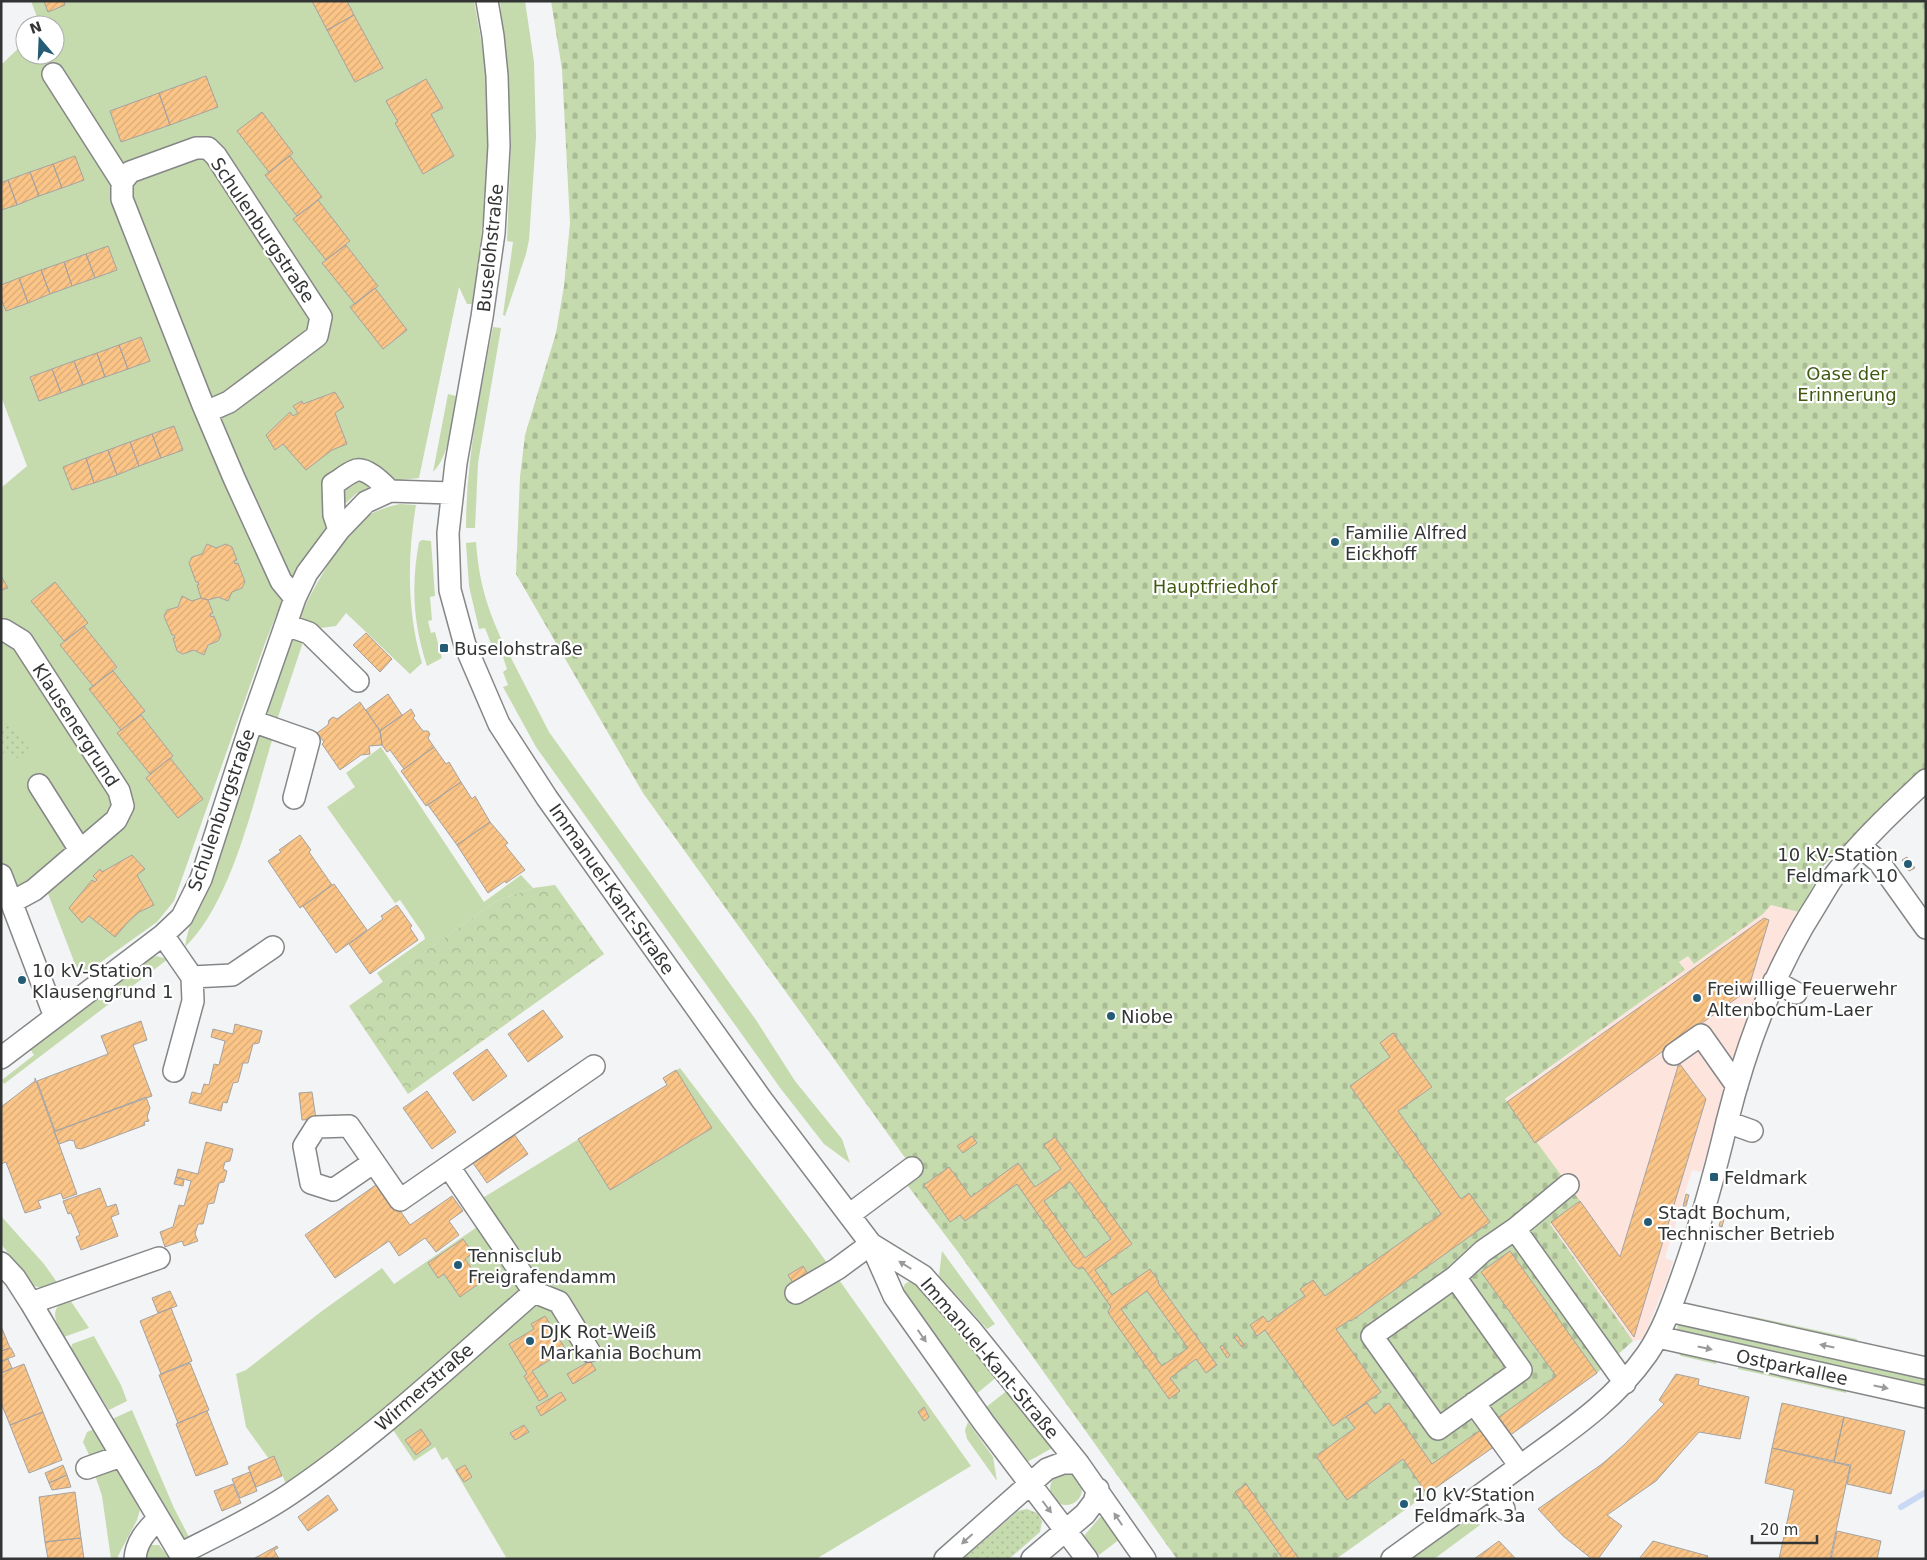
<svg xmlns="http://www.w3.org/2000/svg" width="1927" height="1560" font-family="'DejaVu Sans',sans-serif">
  <defs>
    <pattern id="forest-crowns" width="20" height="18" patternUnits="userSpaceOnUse" patternTransform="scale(1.25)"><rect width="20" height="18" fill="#c5daad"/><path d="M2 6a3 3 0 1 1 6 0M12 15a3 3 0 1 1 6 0" fill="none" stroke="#aabc95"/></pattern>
    <pattern id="cemetery-stones" width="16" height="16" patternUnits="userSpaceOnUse" patternTransform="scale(1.25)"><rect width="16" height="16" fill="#c5daad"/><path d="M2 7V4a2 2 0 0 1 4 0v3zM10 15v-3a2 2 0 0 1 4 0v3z" fill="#aabc95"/></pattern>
    <pattern id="park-dots" width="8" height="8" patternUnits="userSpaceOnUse" patternTransform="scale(1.25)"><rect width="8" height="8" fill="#c5daad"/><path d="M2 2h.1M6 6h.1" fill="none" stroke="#aabc95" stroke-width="1.8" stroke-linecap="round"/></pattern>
    <pattern id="building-hatch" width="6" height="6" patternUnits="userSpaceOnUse" patternTransform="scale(1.25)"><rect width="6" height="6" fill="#fcc588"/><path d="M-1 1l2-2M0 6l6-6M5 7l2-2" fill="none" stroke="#d8aa76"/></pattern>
  </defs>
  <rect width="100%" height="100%" fill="#f3f4f5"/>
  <path fill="#fde4dc" d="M1771,905L1799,912L1772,960L1749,1019L1701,1172L1692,1170L1665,1258L1673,1261L1667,1280L1643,1339L1633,1341L1550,1224L1580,1202L1505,1100L1685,970L1679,962L1688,956L1694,964L1763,914Z"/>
  <path fill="#c5daad" d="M31,1H474C478,24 483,46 485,69C493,147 483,227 473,304H467L459,287L419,478L381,482L357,493L335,513L287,589L265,643L174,901L157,922L80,977L47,891L1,904V488L27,466L1,396V65L25,42V55H55V25H40Z
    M500,1H525L534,62L536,137L529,240L526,254L505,316L503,315L513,242L507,241L511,141Z
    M493,327L501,328L478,463L475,528H466C466,460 480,393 493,327Z
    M448,394L456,396C452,418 450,456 433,472Z
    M400,504L416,505C407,557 407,613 422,663L410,674L346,613L336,626L321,628L299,618C313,589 340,539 364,519C375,510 387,507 400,504Z
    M422,540L431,541L435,596L430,597L432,620L428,621L431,633L435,632L442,658L427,666C413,623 411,586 419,542Z
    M476,542C479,584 488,611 506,649L495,654L485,628L479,629L469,586L466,543Z
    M305,636L277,720L271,719L267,711L293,637Z
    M509,654L549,732L756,1020L795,1081L842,1139L850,1163L824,1144L781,1089L536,747L503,687L508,685L503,672L507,669L503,657Z
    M259,733L273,737C254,799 232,902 185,947C188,922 203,895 212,871C229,825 244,779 259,733Z
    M381,747L484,902L521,875L533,888L496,901L383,982L377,973L425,939L424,935L400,900L395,903L327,807L355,787L346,773Z
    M156,956L168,959L4,1084L2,1080L34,1055L30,1049L151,958Z
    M680,1068L810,1239L971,1466L816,1559H507L447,1457L442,1460L435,1447L414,1461L383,1415L287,1486L274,1457L269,1459L246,1427L236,1374L246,1370L322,1311L382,1268L394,1284L480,1225L468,1207L667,1085L663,1078Z
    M1,1216L44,1264L59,1285L47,1289L34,1286L1,1244Z
    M942,1251L995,1324L987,1329L939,1276Z
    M908,1282L917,1283L998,1376L975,1395L902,1290L905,1284Z
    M68,1297L89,1328L64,1337C55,1320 48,1310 68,1297Z
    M1750,1316L1857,1339L1855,1346L1748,1322Z
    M1678,1323L1926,1374V1390L1677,1330Z
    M94,1336L121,1385L127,1401L109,1410L71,1349L72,1344Z
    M1678,1349L1717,1357L1716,1364L1681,1356L1678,1353Z
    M1739,1362L1847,1386L1846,1393L1738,1369Z
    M1009,1389L1053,1447C1051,1449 1031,1460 1027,1462L985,1408Z
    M132,1410L174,1508L190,1539L185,1541L112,1419Z
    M968,1422L993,1457L997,1481L967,1439L965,1430Z
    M94,1429L109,1455L90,1457L83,1442L87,1432Z
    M115,1464L140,1510L137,1520L118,1556V1559H111L102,1496L94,1472Z
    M1050 1489a16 16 0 1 1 32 0a16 16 0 1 1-32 0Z
    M1472,1514L1480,1525L1434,1559H1410Z
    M1100,1517H1103L1120,1539L1099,1555L1084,1536Z
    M147,1545H159L170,1559H140Z"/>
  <path fill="url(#forest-crowns)" d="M555,885L604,954L408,1094L349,1006L496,901L533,888Z"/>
  <path fill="url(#cemetery-stones)" d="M551,1H1926V770L1824,865L1799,912L1771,905L1763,914L1694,964L1688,956L1679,962L1685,970L1505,1099L1580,1201L1550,1224L1633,1341L1597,1373L1336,1559H1177L958,1252L905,1182L916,1173L643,793L516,574L520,477L525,435L556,333L564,286L570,223L562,69Z"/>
  <path fill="url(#park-dots)" d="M11,723L30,750L15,759L10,751L4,755L1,750V730Z
    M1027,1509L1037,1513L1042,1521L1040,1532L1009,1559H963L1018,1511Z"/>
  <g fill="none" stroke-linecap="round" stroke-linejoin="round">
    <path stroke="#cad9f3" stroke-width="6" d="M1901,1507L1926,1492"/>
  </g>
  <path fill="url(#building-hatch)" stroke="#a4a3a2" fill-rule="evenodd" d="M44,1H64L65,5L48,12Z
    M312,1H347L354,15L327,30Z
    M354,15L383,68L355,82L327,30Z
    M206,76L218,107L170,125L159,93Z
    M426,79L443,108L431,114L454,156L423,174L395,123L398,122L386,101Z
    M159,93L170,125L121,142L110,111Z
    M262,112L293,153L269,172L237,131Z
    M75,156L84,180L62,188L53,164Z
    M290,156L322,197L297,216L265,175Z
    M53,164L62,188L39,196L30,172Z
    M30,172L39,196L17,205L8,180Z
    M8,180L17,205L1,210V183Z
    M318,200L350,241L326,260L293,219Z
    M346,245L378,286L355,304L322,263Z
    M108,246L117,270L95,278L86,254Z
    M86,254L95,278L72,286L64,262Z
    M64,262L72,286L50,294L41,270Z
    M41,270L50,294L28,303L19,278Z
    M19,278L28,303L6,311L1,299V285Z
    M375,288L407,330L383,349L350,307Z
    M141,337L150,361L128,369L119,345Z
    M119,345L128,369L105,377L97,353Z
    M97,353L105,377L83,385L74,361Z
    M74,361L83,385L61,393L52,369Z
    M52,369L61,393L39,401L30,377Z
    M335,392L344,407L335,413L347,444L332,450L306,470L283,444L275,450L266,435L290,412L293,416L298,413L293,406L302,401L303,404Z
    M174,426L183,450L161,458L152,434Z
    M152,434L161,458L139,466L130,442Z
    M130,442L139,466L117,475L108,450Z
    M108,450L117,475L94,483L86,458Z
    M86,458L94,483L72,490L63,467Z
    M207,544L216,548L226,544L232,547L237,560L234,561L235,564L238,563L245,582L242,588L232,592L228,601L218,597L208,600L201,598L197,585H199L198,582H196L189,563L192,557L202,554Z
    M1,576L8,588L1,590Z
    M55,582L88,623L64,641L31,601Z
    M182,596L192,601L201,598L208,600L213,613L210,614L211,617L214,616L221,635L218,641L208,645L204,655L194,650L183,654L177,651L173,638H175L174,635H172L164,616L167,610L178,607Z
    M84,626L117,667L93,686L60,645Z
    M366,633L392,659L380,672L353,645Z
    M113,671L145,711L121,730L89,689Z
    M388,694L402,715L380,731L366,710Z
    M360,702L380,731L382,745L369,746L370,754L361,755L340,770L322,744L324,742L317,733L328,725L329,720L333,717L337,719Z
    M411,709L415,716L413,718L423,731H428L430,734L428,738L434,747L404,769L390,750L387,752L382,745L380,731Z
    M141,715L173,756L150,774L117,733Z
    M434,747L446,764L449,762L461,782L426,806L401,771Z
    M170,758L203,799L178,818L146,778Z
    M461,782L472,799L475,796L490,822L457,845L428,805Z
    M490,822L508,843L505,845L525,870L506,883L505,881L488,893L457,845Z
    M300,835L311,850L309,852L332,885L300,908L268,861L281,852L279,850Z
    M132,855L145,869L137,875L154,905L139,912L127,923L115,937L89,916L82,923L69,908L92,880L95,882L97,880L93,876L100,869L102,872Z
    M1907,857L1915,868L1909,871L1902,860Z
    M334,884L367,930L336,953L303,906Z
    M397,905L412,926L410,928L418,940L370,974L349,944L383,919L381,916Z
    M1764,918L1769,920L1748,990L1535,1143L1507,1102Z
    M22,974L26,984L21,985L18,976Z
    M543,1010L563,1037L528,1062L508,1034Z
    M141,1021L147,1040L133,1045L152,1096L55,1131L37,1081L108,1054L101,1036Z
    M235,1024L262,1031L259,1043L253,1044L248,1063H243L238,1082L233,1083L227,1103L223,1102L221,1111L189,1103L192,1092L201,1094L204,1084L209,1085L214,1064L219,1065L225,1041L211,1037L213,1029L233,1034Z
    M1393,1033L1432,1087L1398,1111L1461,1199L1469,1193L1490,1222L1351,1321L1350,1320L1336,1329L1381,1392L1333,1426L1265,1330L1257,1336L1250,1325L1263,1316L1268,1322L1305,1296L1300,1289L1313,1280L1325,1296L1441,1214L1350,1086L1390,1057L1380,1043Z
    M487,1049L507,1076L473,1101L453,1073Z
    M1679,1063L1706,1099L1634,1337L1551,1222L1580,1201L1620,1257Z
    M676,1070L712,1128L610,1190L578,1139L667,1085L663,1078Z
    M35,1078L77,1194L63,1199L61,1193L38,1201L41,1208L25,1213L6,1162L1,1164V1107L35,1081Z
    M427,1091L456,1132L432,1149L403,1108Z
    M312,1092L316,1119L302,1120L299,1093Z
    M146,1097L150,1108L147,1117L149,1121L144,1122L145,1125L81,1149L76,1148L74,1141L70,1140L59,1144L54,1132Z
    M514,1134L528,1154L487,1183L473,1163Z
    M972,1136L977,1143L963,1153L957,1146Z
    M1055,1137L1132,1244L1095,1270L1112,1295L1150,1269L1159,1282L1158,1283L1217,1365L1206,1373L1196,1359L1170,1378L1180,1391L1169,1399L1109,1314L1108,1311L1111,1307L1083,1267L1079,1269L1074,1266L1017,1184L965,1221L960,1215L950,1222L924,1185L949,1167L971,1197L1018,1163L1035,1187L1061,1169L1044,1145ZM1070,1182L1111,1239L1085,1258L1044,1201ZM1147,1291L1188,1348L1162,1366L1121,1309Z
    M206,1142L233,1149L230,1161L225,1162L223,1169L227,1171L224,1182L219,1183L214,1203L208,1204L203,1224H198L195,1234L198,1241L184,1246L182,1241L165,1247L160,1232L173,1227L179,1205L184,1206L191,1181L176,1177L178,1169L198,1174Z
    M176,1177L184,1180L183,1186L174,1184Z
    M380,1182L410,1225L452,1196L463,1211L449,1221L459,1235L436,1252L425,1238L399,1256L389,1241L335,1278L305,1235Z
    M100,1188L107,1207L116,1204L119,1214L111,1217L118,1236L81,1250L76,1237L80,1235L71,1213L68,1214L63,1201Z
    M1686,1194L1689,1195L1686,1206H1683Z
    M1722,1215H1725L1722,1227L1719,1226Z
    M463,1239L473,1253L465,1259L481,1282L460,1297L444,1274L438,1278L428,1263Z
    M1510,1251L1597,1373L1509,1436L1496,1419L1556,1376L1481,1272Z
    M803,1266L808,1274L793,1283L788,1275Z
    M170,1291L177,1306L158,1313L152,1298Z
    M171,1308L192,1361L161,1374L140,1321Z
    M545,1316L566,1350L532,1371L548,1396L539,1401L524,1376L527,1374L509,1344L534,1329L531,1324Z
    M1,1326L10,1348L1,1351Z
    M1237,1335L1244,1345L1242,1347L1234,1337Z
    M1222,1345L1230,1355L1227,1358L1220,1347Z
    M10,1348H11L15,1356L1,1361V1351Z
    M8,1359L12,1368L1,1373V1362Z
    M590,1361L596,1370L573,1384L567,1374Z
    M190,1363L209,1410L178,1423L159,1375Z
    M24,1364L43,1412L10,1425L1,1403V1373Z
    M1676,1374L1699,1379L1698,1385L1749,1397L1740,1439L1699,1432L1656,1481L1607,1515L1622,1526L1598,1559H1592L1563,1536L1538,1509L1602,1464L1624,1445L1664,1404L1659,1400Z
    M561,1392L566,1400L541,1416L536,1407Z
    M1367,1403L1375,1414L1389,1403L1432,1464L1482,1429L1495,1446L1427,1494L1403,1459L1347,1500L1316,1456L1355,1428L1346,1417Z
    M1782,1403L1844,1417L1834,1461L1772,1448Z
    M924,1407L929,1417L924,1421L918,1412Z
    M207,1411L228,1464L196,1476L176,1424Z
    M43,1412L62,1460L29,1473L10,1425Z
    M1844,1417L1905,1431L1891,1494L1847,1484L1851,1465L1834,1462Z
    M524,1425L529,1432L515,1440L510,1433Z
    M421,1429L431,1444L416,1455L405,1440Z
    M1772,1448L1850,1466L1830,1559H1779L1794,1490L1765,1483Z
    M274,1456L282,1476L256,1487L248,1467Z
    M63,1465L67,1475L49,1483L45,1473Z
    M465,1465L472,1477L464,1482L456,1470Z
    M250,1472L257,1491L240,1498L232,1479Z
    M67,1475L71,1487L52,1490L49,1483Z
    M233,1484L241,1503L222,1511L214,1491Z
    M1246,1484L1299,1559H1283L1235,1492Z
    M75,1492L81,1538L45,1542L39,1497Z
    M328,1495L338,1510L308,1531L298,1517Z
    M1403,1499L1408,1507L1405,1510L1399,1502Z
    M1837,1531L1881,1541L1877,1559H1831Z
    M81,1538L84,1559H48L45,1542Z
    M1499,1541L1516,1559H1474Z
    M1653,1541L1708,1556L1707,1559H1639Z
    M277,1546L278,1548L274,1550L279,1559H253Z"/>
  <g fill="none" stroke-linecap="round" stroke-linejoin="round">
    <g stroke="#858687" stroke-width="24">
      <path id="minor" d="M487,1L493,36L497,76L499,146L494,233L482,317L456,463L448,533L450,590L465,645L499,724L547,798L762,1100L871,1244L894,1296L984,1423L1087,1559
        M53,74L122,182
        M206,412L229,402L317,336L321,317L216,156L208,148H196L130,172L122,182V199L203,405L234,478L281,581L295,598
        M339,530L334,515L333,484C340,480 347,474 354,471C365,465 383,484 390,491
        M286,625L309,633L358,681
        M1,630H4L22,641L119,791L123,806L116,820L34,890L12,902
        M252,721L309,741L294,798
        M39,785L80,850
        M1860,846L1879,862L1926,928
        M1,875L55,1017
        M163,935L192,977L193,1001L174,1071
        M192,977L232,975L273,947
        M1774,981L1796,993
        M1674,1054L1701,1035L1737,1086
        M1,1058L163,935L182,917L201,879L252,721L295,598L307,573L339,530L366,502L390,491L451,493
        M1727,1122L1752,1131
        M374,1162L333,1190L311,1183L304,1146L316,1127L349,1126L400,1200L594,1066
        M849,1215L912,1168
        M1515,1229L1625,1383
        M871,1244L923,1276L972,1331L1078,1463L1145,1559
        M1,1263L15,1278L31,1303L183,1559
        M1455,1277L1521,1370L1438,1429L1372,1336L1455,1277L1483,1251L1515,1229L1568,1185
        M534,1292L559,1302L589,1351
        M796,1293L837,1269L871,1244
        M31,1303L159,1258
        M1669,1311L1926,1368
        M1658,1337L1926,1397
        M1474,1403L1520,1466
        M87,1468L121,1456
        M1490,1488L1504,1509
        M180,1554C217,1535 256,1517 290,1494C377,1435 455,1361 534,1292L449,1167
        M135,1559C136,1542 146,1531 158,1519
        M945,1559L1047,1469L1063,1463H1078
        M1032,1559L1085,1514L1094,1502L1098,1489
        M1392,1559C1436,1527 1480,1496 1523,1464C1570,1430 1614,1401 1647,1354C1662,1332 1671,1307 1680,1282C1699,1230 1714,1177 1727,1122C1746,1046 1773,972 1816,905C1823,894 1829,882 1837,872C1863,839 1895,809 1926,780"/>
    </g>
    <use href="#minor" stroke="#fff" stroke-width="21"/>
  </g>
  <defs><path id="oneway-solid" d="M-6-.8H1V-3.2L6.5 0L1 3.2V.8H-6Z" transform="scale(1.25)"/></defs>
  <g fill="#999a9a">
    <use href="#oneway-solid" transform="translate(905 1265) rotate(-148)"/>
    <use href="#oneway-solid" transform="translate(922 1336) rotate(55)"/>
    <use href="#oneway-solid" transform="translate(1827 1346) rotate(-168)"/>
    <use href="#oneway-solid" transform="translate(1705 1348) rotate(12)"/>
    <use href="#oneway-solid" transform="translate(1881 1387) rotate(12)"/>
    <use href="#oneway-solid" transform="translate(1047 1507) rotate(53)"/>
    <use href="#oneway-solid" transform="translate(1118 1519) rotate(-124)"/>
    <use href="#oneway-solid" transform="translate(967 1539) rotate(138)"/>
  </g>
  <g fill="#245c76" stroke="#fff" stroke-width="2">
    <circle cx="1335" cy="542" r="5"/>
    <rect x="439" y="643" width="10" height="10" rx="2.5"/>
    <circle cx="1908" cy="864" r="5"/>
    <circle cx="22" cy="980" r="5"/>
    <circle cx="1697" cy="998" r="5"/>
    <circle cx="1111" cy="1016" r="5"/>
    <rect x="1709" y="1172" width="10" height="10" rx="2.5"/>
    <circle cx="1648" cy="1222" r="5"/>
    <circle cx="458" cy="1265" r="5"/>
    <circle cx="530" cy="1341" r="5"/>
    <circle cx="1404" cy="1504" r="5"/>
  </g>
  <g text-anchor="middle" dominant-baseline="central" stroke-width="4.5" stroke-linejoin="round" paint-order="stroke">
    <g font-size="18" fill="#333434" stroke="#fff">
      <text transform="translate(263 230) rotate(56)">Schulenburgstraße</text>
      <text transform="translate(490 248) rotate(-84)">Buselohstraße</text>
      <text transform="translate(76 725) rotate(57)">Klausenergrund</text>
      <text transform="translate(221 810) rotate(-71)">Schulenburgstraße</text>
      <text transform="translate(612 889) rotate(55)">Immanuel-Kant-Straße</text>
      <text transform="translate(990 1358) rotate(50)">Immanuel-Kant-Straße</text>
      <text transform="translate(1792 1367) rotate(12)">Ostparkallee</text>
      <text transform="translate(424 1387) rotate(-41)">Wirmerstraße</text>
    </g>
    <g font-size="18" fill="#3f5a10" stroke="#fff">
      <text x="1847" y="373">Oase der<tspan x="1847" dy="21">Erinnerung</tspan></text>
      <text x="1215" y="586">Hauptfriedhof</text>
    </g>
    <g font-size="18" fill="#333434" stroke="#fff" text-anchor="start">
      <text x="1345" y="532">Familie Alfred<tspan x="1345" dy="21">Eickhoff</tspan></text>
      <text x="454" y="648">Buselohstraße</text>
      <text x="1898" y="854" text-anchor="end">10 kV-Station<tspan x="1898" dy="21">Feldmark 10</tspan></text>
      <text x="32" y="970">10 kV-Station<tspan x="32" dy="21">Klausengrund 1</tspan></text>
      <text x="1707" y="988">Freiwillige Feuerwehr<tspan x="1707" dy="21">Altenbochum-Laer</tspan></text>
      <text x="1121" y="1016">Niobe</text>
      <text x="1724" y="1177">Feldmark</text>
      <text x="1658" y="1212">Stadt Bochum,<tspan x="1658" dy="21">Technischer Betrieb</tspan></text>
      <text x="468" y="1255">Tennisclub<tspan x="468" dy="21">Freigrafendamm</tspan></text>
      <text x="540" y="1331">DJK Rot-Weiß<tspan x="540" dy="21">Markania Bochum</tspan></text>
      <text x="1414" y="1494">10 kV-Station<tspan x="1414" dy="21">Feldmark 3a</tspan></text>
    </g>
  </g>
  <rect width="1927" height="1560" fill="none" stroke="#333434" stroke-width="5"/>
  <g transform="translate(40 40) rotate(341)"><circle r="24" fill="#ffffff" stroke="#adaeae"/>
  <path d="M0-4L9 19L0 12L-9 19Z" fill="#245c76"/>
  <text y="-8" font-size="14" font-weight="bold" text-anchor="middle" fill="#333434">N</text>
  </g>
  <path d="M1752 1535v8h65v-8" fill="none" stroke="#333434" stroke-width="2.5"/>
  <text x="1760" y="1535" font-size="15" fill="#333434" stroke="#ffffff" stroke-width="4" paint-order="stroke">20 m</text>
</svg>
